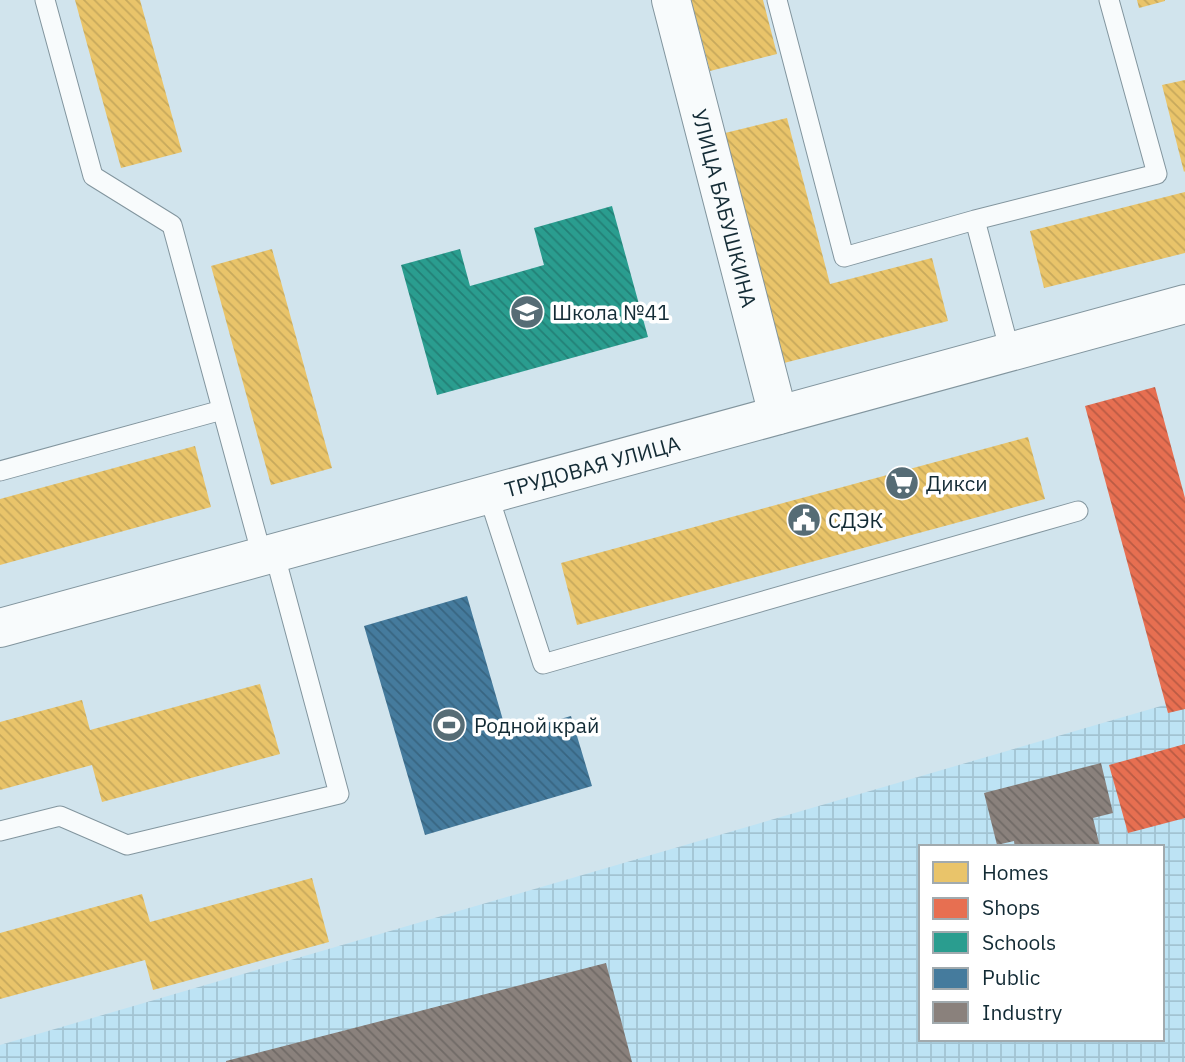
<svg xmlns="http://www.w3.org/2000/svg" width="1185" height="1062" font-family="'IBM Plex Sans',sans-serif">
  <defs>
    <pattern id="industrial-grid" width="8" height="8" patternUnits="userSpaceOnUse" patternTransform="scale(1.75)"><rect width="8" height="8" fill="#bde3f4"/><path d="M0 4h8M4 0v8" fill="none" stroke="#a2c3d2"/></pattern>
    <pattern id="homes-back-hatch" width="6" height="6" patternUnits="userSpaceOnUse" patternTransform="scale(1.75)"><rect width="6" height="6" fill="#e9c46a"/><path d="M-1 5l2 2M0 0l6 6M5-1l2 2" fill="none" stroke="#c7a95c"/></pattern>
    <pattern id="shops-back-hatch" width="6" height="6" patternUnits="userSpaceOnUse" patternTransform="scale(1.75)"><rect width="6" height="6" fill="#e76f51"/><path d="M-1 5l2 2M0 0l6 6M5-1l2 2" fill="none" stroke="#ba5b44"/></pattern>
    <pattern id="schools-back-hatch" width="6" height="6" patternUnits="userSpaceOnUse" patternTransform="scale(1.75)"><rect width="6" height="6" fill="#2a9d8f"/><path d="M-1 5l2 2M0 0l6 6M5-1l2 2" fill="none" stroke="#238076"/></pattern>
    <pattern id="public-back-hatch" width="6" height="6" patternUnits="userSpaceOnUse" patternTransform="scale(1.75)"><rect width="6" height="6" fill="#457b9d"/><path d="M-1 5l2 2M0 0l6 6M5-1l2 2" fill="none" stroke="#386581"/></pattern>
    <pattern id="industry-back-hatch" width="6" height="6" patternUnits="userSpaceOnUse" patternTransform="scale(1.75)"><rect width="6" height="6" fill="#8a817c"/><path d="M-1 5l2 2M0 0l6 6M5-1l2 2" fill="none" stroke="#706a66"/></pattern>
  </defs>
  <rect width="100%" height="100%" fill="#d1e4ed"/>
  <path fill="url(#industrial-grid)" fill-rule="evenodd" d="M1185,699V1062H0V1045ZM921,847H1162V1039H921Z"/>
  <path fill="url(#homes-back-hatch)" d="M75,0H140L182,152L121,168Z
    M691,0H763L777,54L710,71Z
    M1137,0H1165V1L1139,8Z
    M1185,80V171L1184,172L1162,85Z
    M787,118L830,284L932,258L948,321L784,363L725,133Z
    M1185,192V253L1044,288L1030,231Z
    M272,249L332,468L271,485L211,266Z
    M1028,437L1045,499L577,625L561,563Z
    M195,446L211,507L0,565V499Z
    M260,684L280,754L102,802L92,765L0,790V722L82,700L90,730Z
    M312,878L329,942L153,990L145,960L0,999V933L142,894L150,922Z"/>
  <path fill="url(#shops-back-hatch)" d="M1155,387L1185,498V709L1168,713L1085,406Z
    M1185,744V818L1128,833L1109,765Z"/>
  <path fill="url(#schools-back-hatch)" d="M612,206L648,337L437,395L401,265L460,249L470,286L544,265L534,228Z"/>
  <path fill="url(#public-back-hatch)" d="M467,596L507,734L571,716L592,786L425,835L364,626Z"/>
  <path fill="url(#industry-back-hatch)" d="M1101,763L1113,813L1093,818L1100,847H1015L1014,841L997,845L984,793Z
    M606,963L632,1062H226V1061Z"/>
  <g fill="none" stroke-linecap="round" stroke-linejoin="round">
    <g stroke="#82959e" stroke-width="21">
      <path id="service" d="M45,0L93,176L172,225L262,556
        M777,0L844,257L975,220L1157,174L1109,0
        M975,220L1010,352
        M0,471L222,410
        M488,494L543,664L1078,511
        M0,831L60,816L127,845L339,794L274,552"/>
    </g>
    <g stroke="#82959e" stroke-width="40">
      <g id="minor">
        <path id="s1" d="M671,0L778,415"/>
      </g>
    </g>
    <g stroke="#82959e" stroke-width="40">
      <g id="tertiary">
        <path id="s2" d="M0,628L1185,304"/>
      </g>
    </g>
    <use href="#service" stroke="#f8fbfc" stroke-width="19"/>
    <use href="#minor" stroke="#f8fbfc" stroke-width="38"/>
    <use href="#tertiary" stroke="#f8fbfc" stroke-width="38"/>
  </g>
  <defs>
    <g id="school-disc" transform="scale(1.75)"><circle r="9.5" fill="#566c75" stroke="#fff"/><path d="M0-5L7-2L0 1L-7-2ZM-4 1L0 2.5L4 1V4Q0 6-4 4Z" fill="#fff"/></g>
    <g id="supermarket-disc" transform="scale(1.75)"><circle r="9.5" fill="#566c75" stroke="#fff"/><path d="M-6-5.5h2.5l.6 2H6L4.5 2H-2.5L-4.4-4H-6ZM-1.5 3.2a1.3 1.3 0 1 0 .1 0ZM3 3.2a1.3 1.3 0 1 0 .1 0Z" fill="#fff"/></g>
    <g id="civic-disc" transform="scale(1.75)"><circle r="9.5" fill="#566c75" stroke="#fff"/><path d="M-.6-6.5H3V-4.5H.6V-3L4-1V1h2V6H-6V1h2V-1L-.6-3ZM-1.2 2.5V6h2.4V2.5Z" fill="#fff"/></g>
    <g id="stadium-disc" transform="scale(1.75)"><circle r="9.5" fill="#566c75" stroke="#fff"/><path d="M0-5a6.5 5 0 1 0 0 10a6.5 5 0 1 0 0-10ZM-3.5-1.8h7v3.6h-7Z" fill="#fff"/></g>
  </defs>
  <g fill-rule="evenodd">
    <use href="#school-disc" x="527" y="312"/>
    <use href="#supermarket-disc" x="902" y="483"/>
    <use href="#civic-disc" x="804" y="520"/>
    <use href="#stadium-disc" x="449" y="725"/>
  </g>
  <g text-anchor="middle" dominant-baseline="central" stroke-width="7" stroke-linejoin="round" paint-order="stroke">
    <g font-size="21" fill="#132b35" stroke="#fff">
      <text stroke="none"><textPath href="#s1" startOffset="215">УЛИЦА БАБУШКИНА</textPath></text>
      <text stroke="none"><textPath href="#s2" startOffset="614">ТРУДОВАЯ УЛИЦА</textPath></text>
    </g>
    <g font-size="21" fill="#132b35" stroke="#fff" text-anchor="start">
      <text x="552" y="312">Школа №41</text>
      <text x="926" y="483">Дикси</text>
      <text x="828" y="520">СДЭК</text>
      <text x="474" y="725">Родной край</text>
    </g>
  </g>
  <rect x="919" y="845" width="245" height="196" fill="#ffffff" stroke="#a1aaae" stroke-width="2"/>
  <rect x="933" y="862" width="35" height="21" fill="#e9c46a" stroke="#a1aaae" stroke-width="2"/>
  <text x="982" y="880" font-size="21" fill="#132b35">Homes</text>
  <rect x="933" y="898" width="35" height="21" fill="#e76f51" stroke="#a1aaae" stroke-width="2"/>
  <text x="982" y="915" font-size="21" fill="#132b35">Shops</text>
  <rect x="933" y="932" width="35" height="21" fill="#2a9d8f" stroke="#a1aaae" stroke-width="2"/>
  <text x="982" y="950" font-size="21" fill="#132b35">Schools</text>
  <rect x="933" y="968" width="35" height="21" fill="#457b9d" stroke="#a1aaae" stroke-width="2"/>
  <text x="982" y="985" font-size="21" fill="#132b35">Public</text>
  <rect x="933" y="1002" width="35" height="21" fill="#8a817c" stroke="#a1aaae" stroke-width="2"/>
  <text x="982" y="1020" font-size="21" fill="#132b35">Industry</text>
</svg>
